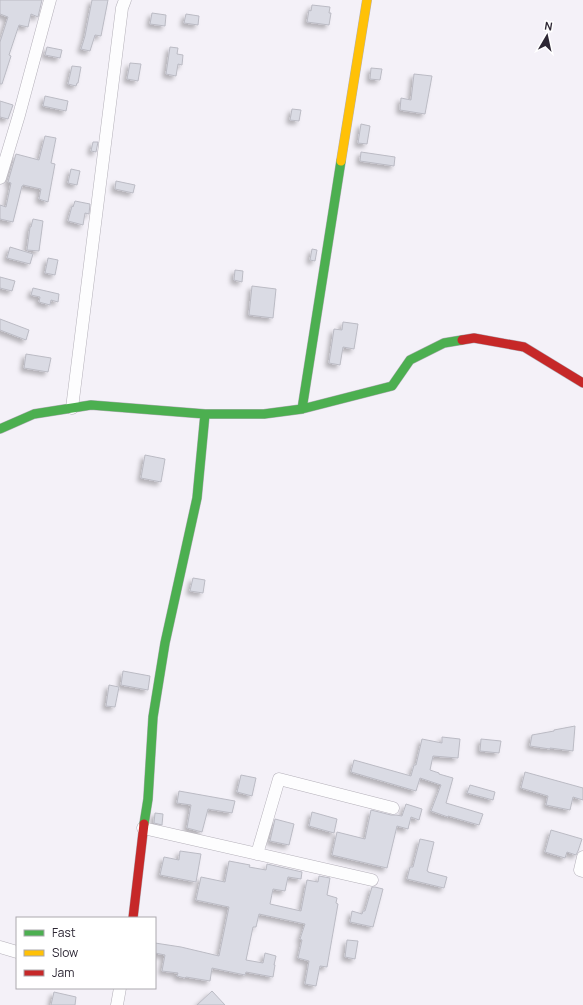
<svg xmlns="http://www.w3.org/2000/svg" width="583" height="1005" font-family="Manrope,sans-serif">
  <defs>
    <filter id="shadow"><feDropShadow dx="-3.5" dy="3.5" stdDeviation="2" flood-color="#0004"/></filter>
  </defs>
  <rect width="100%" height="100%" fill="#f4f1f8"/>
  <path fill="#dadbe4" stroke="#bbbbc4" filter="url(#shadow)" d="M0,0H42L38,17L31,14L28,27L19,25L9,55L11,56L2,84H0V42L8,17L0,14Z
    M92,0H108L101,36L95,35L90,51L81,49L85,36Z
    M312,5L330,7L329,13H331L329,25L307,22L309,10L311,11Z
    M152,13L166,15L165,26L150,24Z
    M186,14L199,16L198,25L184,23Z
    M47,47L62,50L60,58L45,55Z
    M170,47L178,48L177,54L183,55L182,65L178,64L176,76L166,74Z
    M130,63L141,64L138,81L127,79Z
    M72,66L81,67L78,83H77L76,86L68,84Z
    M371,68L382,69L380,80L370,79Z
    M414,74L432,76L425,114L400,110L401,98L411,100Z
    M45,96L68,101L66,111L43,106Z
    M0,101L13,105L8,119L0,117Z
    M292,109L301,110L299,121L290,120Z
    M361,124L370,126L367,144L358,143Z
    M45,136L56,138L51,163L55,164L48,202L39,199L41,189L23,185V186H22L13,222L0,219V205L6,207L11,183L8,182L16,154L39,160Z
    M93,142H98L96,152L91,151Z
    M361,152L395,157L394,166L360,161Z
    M71,169L80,171L77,185L68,183Z
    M116,181L135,185L133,193L115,189Z
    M75,201L90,204L89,214L85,213L83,225L68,221L72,206L73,207Z
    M33,219L43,221L39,251L27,250L30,227H31Z
    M10,247L33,254L30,264L7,258Z
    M312,249L317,250L315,261L310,260Z
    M48,258L58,260L55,275L45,273Z
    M235,270L243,271L242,282L234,280Z
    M0,277L15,281L12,291L0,288Z
    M252,286L276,289L273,318L249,315Z
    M33,288L59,294L58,302L51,300L50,305L39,302L40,297L31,295Z
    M0,319L29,330L26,340L0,330Z
    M343,322L358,324L354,349L343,347L340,365L329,363L334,329L342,330Z
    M26,354L51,358L48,372L24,368Z
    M145,455L165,459L161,482L141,478Z
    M193,578L205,580L203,593L190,591Z
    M123,671L150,676L148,690L121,685Z
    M109,685L119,687L115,707L106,706Z
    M575,726L573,751L550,748V749L530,746L532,735L554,731V730Z
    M442,737L460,739L458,758L433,756L430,770L439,773V774L453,778L446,803L483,814L479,825L448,816V817L431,811L441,785L420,778L416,791L351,772L354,760L411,776L414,765H416L422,739L442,743Z
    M481,739L501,741L499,753L480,751Z
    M525,772L583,788V800L573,797L570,810L546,805L548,796L521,788Z
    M241,775L256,778L252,796L237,792Z
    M470,785L495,792L493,800L467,793Z
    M179,791L235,801L232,813L208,809L202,832L187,828L191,805L177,803Z
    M406,804L422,809L419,820L411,817L408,829L397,826L387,868L332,855L337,832L365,839L371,810L391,815H396L402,816Z
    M312,812L337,819L334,833L309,826Z
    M155,813L163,814L162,825L154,823Z
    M275,819L294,824L289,845L270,841Z
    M551,830L582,839L578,851L576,855L567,852L565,858L545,852Z
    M420,839L434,842L427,871H428V872L447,877L444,888L407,879L410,867H413Z
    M180,851L201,854L196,882L160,875L164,857L179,860Z
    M229,861L250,865L249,867L266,870L267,864L302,872L301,879L288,877L285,891L273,889L270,904L301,911L307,880L318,882L319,876L330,878L327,895L337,898L336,903L338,904L327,967L320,966L316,986L305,984L309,961L298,958L302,940L300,939L305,924L259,914L256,927H253L246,960L263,963L265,953L276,956L274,965H275L273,977L246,972L245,975L212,968L210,981L186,977L185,978L177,976L178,973L162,971L165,955L155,953V943L181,947L219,956L229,907L196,900L201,877L225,882Z
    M372,887H375L383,889L373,927L350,922L352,911L362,914L363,911H365Z
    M347,940L358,941L355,959L345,957Z
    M212,991L225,1005H197Z
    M54,992L76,997L75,1005H51Z"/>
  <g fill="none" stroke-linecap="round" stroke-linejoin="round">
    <g stroke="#b4b0b9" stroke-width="13">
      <path id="street" d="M0,178L19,115L50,0
        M72,408L122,8L125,0
        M143,828L372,880
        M257,854L279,779L393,808
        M583,857L580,870L583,871
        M0,947L17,952
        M117,1005L120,988"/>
    </g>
    <g stroke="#b4b0b9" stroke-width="10">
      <path id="fast" d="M302,409L341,161
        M0,429L34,414L91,405L205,414H264L302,409L392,386L410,360L444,343L462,340
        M144,824L148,799L153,717L165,643L197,498L205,414"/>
    </g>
    <g stroke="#b4b0b9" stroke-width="10">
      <path id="slow" d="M341,161L367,0"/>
    </g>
    <g stroke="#b4b0b9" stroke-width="10">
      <path id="jam" d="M462,340L474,338L524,347L583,383
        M133,918L144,824"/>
    </g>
    <use href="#street" stroke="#fdfdfe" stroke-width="12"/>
    <use href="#fast" stroke="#4caf50" stroke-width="9"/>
    <use href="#slow" stroke="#ffc107" stroke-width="9"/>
    <use href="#jam" stroke="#c62828" stroke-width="9"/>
  </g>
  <rect x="16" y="917" width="140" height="72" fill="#ffffff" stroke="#aba9ae"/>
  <rect x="24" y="930" width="20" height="6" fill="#4caf50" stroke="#aba9ae"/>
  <text x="52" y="937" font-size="12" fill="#2d2734">Fast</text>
  <rect x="24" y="950" width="20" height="6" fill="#ffc107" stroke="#aba9ae"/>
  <text x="52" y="957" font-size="12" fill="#2d2734">Slow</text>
  <rect x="24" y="970" width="20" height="6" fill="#c62828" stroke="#aba9ae"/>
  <text x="52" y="977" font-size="12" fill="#2d2734">Jam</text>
  <g transform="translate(547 36) rotate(9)" stroke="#ffffff" stroke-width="3" paint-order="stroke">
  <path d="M0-3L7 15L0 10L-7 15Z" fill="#2d2734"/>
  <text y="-6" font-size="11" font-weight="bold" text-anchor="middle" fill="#2d2734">N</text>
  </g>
</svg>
